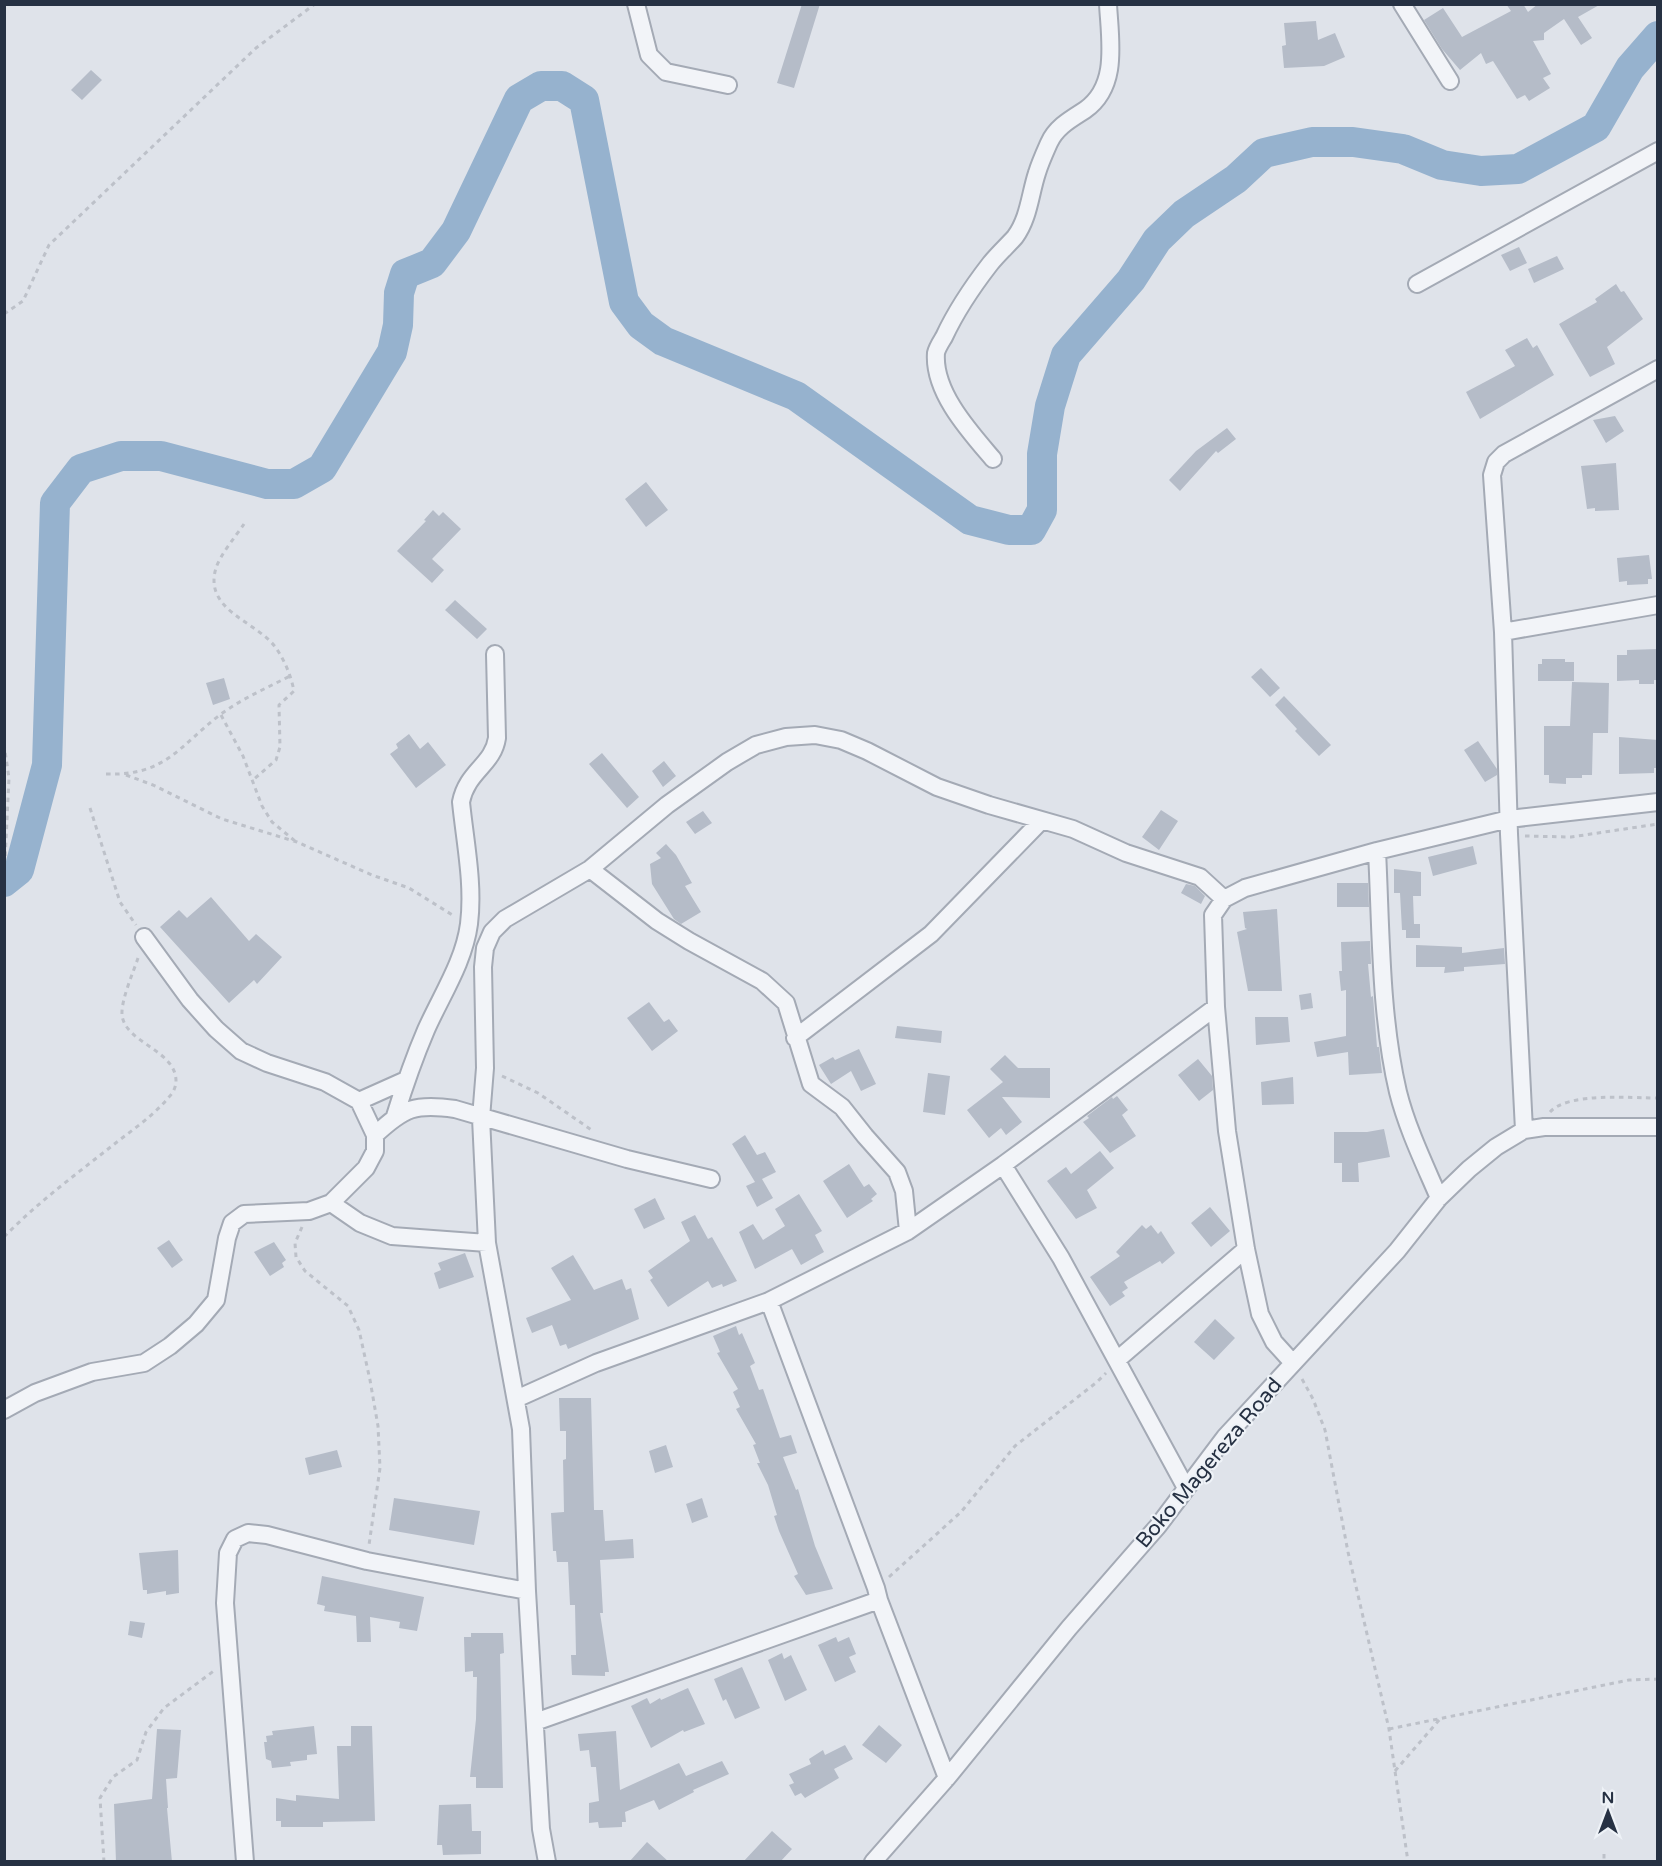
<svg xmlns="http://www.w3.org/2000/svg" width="1662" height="1866" font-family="'Varela Round',sans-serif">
  <rect width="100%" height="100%" fill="#dfe3ea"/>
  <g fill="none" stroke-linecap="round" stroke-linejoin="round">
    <path stroke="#96b2ce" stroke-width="30" d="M4,882L19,870L47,765L55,503L81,469L121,456H161L267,484H294L322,468L392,352L398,325L399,293L405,274L432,263L456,231L519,99L541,86H562L584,100L624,302L641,325L663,341L796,396L970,520L1009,530H1031L1042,510V454L1050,406L1066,355L1131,280L1157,240L1184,214L1236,179L1264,153L1312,142H1353L1403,149L1442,165L1481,171L1518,169L1596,127L1630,68L1658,36"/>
  </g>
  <path fill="#b5bcc8" d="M802,4H820L794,88L777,83Z
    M1506,4H1523L1528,12L1538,4H1601L1578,17L1592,38L1581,45L1564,19L1544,33V40L1533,41L1551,74L1543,78L1550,88L1529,101L1525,95L1517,99L1493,61L1486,64L1481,53L1460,70L1442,49L1424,20L1443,8L1462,37L1511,11Z
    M1316,21L1318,40L1335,33L1345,57L1324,66L1284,68L1282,46L1286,45L1284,23Z
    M91,70L102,80L82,100L71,90Z
    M1519,247L1527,263L1510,271L1501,255Z
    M1557,256L1564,269L1534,283L1528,269Z
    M1616,284L1621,292L1624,291L1643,319L1607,347L1615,364L1590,377L1559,324L1597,302L1595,299Z
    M1527,338L1533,348L1537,345L1554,375L1480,419L1466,392L1515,366L1505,350Z
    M1615,416L1624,431L1606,443L1593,420Z
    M1227,428L1236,439L1218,453L1216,451L1180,491L1169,480L1196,451Z
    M1616,463L1619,510L1595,511V508L1587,509L1581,466Z
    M646,482L668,510L646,527L625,499Z
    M433,510L439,516L443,512L461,529L432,559L444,570L432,583L397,551L426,521L424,520Z
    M1649,555L1652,579H1648V584L1627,585V581L1619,582L1617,558Z
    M455,600L487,629L477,639L445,610Z
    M1658,649V680H1654V684H1639V680L1617,681V655H1627V650Z
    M1542,659H1565V662H1574V681H1538V664H1542Z
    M1261,668L1280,688L1270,697L1251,677Z
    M224,678L230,699L213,705L206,683Z
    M1572,682L1609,683L1608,733H1593L1592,775H1582V778H1566V784L1549,783V775H1544V726H1570Z
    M1284,696L1331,745L1319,756L1295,731L1297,729L1275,705Z
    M409,734L420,749L428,742L446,765L416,788L390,754L398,748L396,744Z
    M1619,737L1658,740V768H1654V773L1619,774Z
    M1478,741L1497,769V775L1485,782L1464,750Z
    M602,753L639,797L627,808L589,764Z
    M664,761L676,776L663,787L652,771Z
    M1161,810L1178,821L1159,850L1142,837Z
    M703,811L712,823L695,834L686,822Z
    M666,844L676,855L692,883L685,886L701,912L681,924L674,919L652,884L650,864L661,858L656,853Z
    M1473,846L1477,864L1433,876L1428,857Z
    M1394,869L1421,872V896H1413L1414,924H1420V938H1406V930H1402L1400,893H1394Z
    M1337,883H1368L1369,907H1337Z
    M1186,884L1195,886L1205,896L1201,904L1181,893Z
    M211,897L249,941L256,934L282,957L257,984L254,980L229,1003L160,927L179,910L187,918Z
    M1277,909L1282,991H1248L1237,932L1247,929L1245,928L1243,912Z
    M1370,941L1371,964H1368L1371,997L1373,996L1377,1047H1379L1382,1073L1349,1075L1348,1052L1317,1057L1314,1042L1346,1036V990L1341,991L1339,971H1342L1341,942Z
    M1416,945L1462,947V953L1504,948L1505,964L1464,967V971L1444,973L1445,967H1416Z
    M1311,993L1313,1008L1301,1010L1299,995Z
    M649,1002L664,1022L669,1019L678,1031L652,1051L627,1018Z
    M1255,1017H1288L1290,1042L1256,1045Z
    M897,1026L942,1031L941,1043L895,1038Z
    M859,1049L876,1084L861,1091L851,1071L831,1084L819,1065L833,1057L835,1060Z
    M1005,1055L1018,1068H1050V1098L1002,1097L1022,1122L1006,1135L1001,1128L989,1138L967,1110L1003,1082L990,1069Z
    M1198,1059L1212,1076L1213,1090L1199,1101L1178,1075Z
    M928,1073L950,1076L945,1115L923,1112Z
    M1293,1077L1294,1104L1262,1105L1261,1082Z
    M1117,1096L1128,1110L1122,1115L1136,1136L1110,1153L1083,1122L1089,1118L1087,1116L1112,1097L1113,1099Z
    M1384,1129L1390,1157L1358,1163L1359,1182H1342V1163H1334V1132H1367Z
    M745,1135L757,1155L765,1152L776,1172L762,1179L773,1198L757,1207L746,1186L755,1182L732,1144Z
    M1100,1151L1114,1168L1087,1190L1097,1208L1076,1219L1047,1181L1066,1167L1071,1174Z
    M849,1164L864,1187L869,1184L877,1194L871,1199L873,1201L847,1218L823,1181Z
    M799,1194L822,1231L815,1235L824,1252L801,1265L792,1249L755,1269L739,1232L753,1224L763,1240L785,1226L775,1209Z
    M655,1198L665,1219L644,1229L634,1209Z
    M1210,1207L1230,1231L1211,1247L1191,1223Z
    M695,1215L708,1239L712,1237L737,1281L723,1287L722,1284L712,1288L708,1281L668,1307L650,1280L653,1278L648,1271L690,1241L681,1222Z
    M1142,1225L1146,1229L1151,1225L1158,1234L1161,1231L1175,1253L1162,1264L1160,1261L1124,1282L1128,1288L1122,1292L1125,1296L1110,1306L1090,1277L1120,1256L1116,1252Z
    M169,1240L183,1260L172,1268L157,1248Z
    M274,1242L286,1260L282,1263L284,1267L270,1276L254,1252Z
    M465,1253L474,1277L439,1289L434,1273L441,1270L438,1263Z
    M573,1255L594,1290L622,1279L626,1290L631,1288L639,1319L568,1349L566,1344L560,1346L552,1325L532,1333L526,1318L571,1300L551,1268Z
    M1215,1319L1235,1338L1214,1360L1194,1342Z
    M736,1326L739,1335L742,1333L755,1363L750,1366L759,1390L763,1389L780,1438L791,1435L797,1453L783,1457L796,1490L798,1489L815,1546L833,1589L806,1595L794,1576L798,1574L779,1531L774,1516L777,1515L768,1485L757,1463H760L753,1445L756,1444L736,1409L740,1407L733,1392L738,1389L717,1353L720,1352L713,1336Z
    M559,1398H591L594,1510H603L605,1541L633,1539L634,1558L600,1560L603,1613H600L609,1672H605V1676L572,1675L571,1655H576L575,1605H570L568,1562H557L556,1551H553L551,1513L564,1512L563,1460L566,1459V1431H560Z
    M666,1445L673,1467L655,1473L649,1451Z
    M337,1450L342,1467L309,1475L305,1458Z
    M394,1498L480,1511L474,1545L389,1530Z
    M702,1498L708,1517L692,1523L686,1504Z
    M178,1550L179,1593L166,1595V1591L147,1594V1590H143L139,1553Z
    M322,1576L424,1597L417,1631L399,1628L400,1622L370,1617L371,1642H357L356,1616L324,1611L325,1606L317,1604Z
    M130,1621L145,1623L142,1638L128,1635Z
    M471,1633H503L504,1653L500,1654L503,1788H476V1777H470L476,1719L477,1677H473V1671L465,1672L464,1637H471Z
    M836,1637L838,1642L849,1637L856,1654L849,1657L856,1672L835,1682L818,1645Z
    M782,1653L784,1659L791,1655L807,1690L785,1701L768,1660Z
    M742,1667L760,1708L735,1719L726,1699L723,1701L714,1679Z
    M688,1688L705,1724L684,1732L683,1730L651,1748L631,1706L647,1698L650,1704L660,1698L661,1700Z
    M879,1725L902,1745L886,1763L862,1745Z
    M314,1726L317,1754L307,1755V1760L290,1762L291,1766L272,1768L271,1761L266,1759L264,1742H267L266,1736L273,1735L272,1731Z
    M351,1726H372L375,1821L323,1822V1827H281V1821H276V1798L296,1801V1795L339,1799L337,1746H351Z
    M157,1729L181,1730L177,1778L166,1779L168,1808H167L172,1862H116L114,1804L152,1799Z
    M616,1731L620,1790L679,1763L686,1776L722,1761L729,1774L693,1790L694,1792L659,1810L654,1800L625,1812L626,1822H622V1827L599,1828L598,1822L589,1823V1803L599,1801L596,1767H591L589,1750L580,1751L578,1734Z
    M845,1745L853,1759L834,1769L839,1778L805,1798L801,1793L795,1796L789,1785L794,1783L789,1774L811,1764L809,1759L823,1750L825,1755Z
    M471,1804L472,1831H481V1854L443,1855L442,1845H437L439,1805Z
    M772,1831L792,1849L780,1862H743Z
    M647,1842L669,1862H629Z"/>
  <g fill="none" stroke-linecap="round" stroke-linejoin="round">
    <g stroke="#a4aab5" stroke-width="20">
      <path id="street" d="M636,4L649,55L666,72L728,85
        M1402,4L1450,81
        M1417,284L1658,151
        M993,459C970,432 933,392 936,353C937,348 941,342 944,337C956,311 973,286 990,264C998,254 1007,246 1015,237C1029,218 1030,194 1037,173C1040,163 1045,152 1049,143C1056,127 1071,119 1085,110C1119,86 1110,41 1108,4
        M1503,632L1658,605
        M1377,851C1381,929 1380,1016 1398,1092C1407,1128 1424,1163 1439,1198
        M590,869L657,921L689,941L762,981L786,1003L811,1084L842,1107L865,1136L897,1172L904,1191L908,1231
        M795,1038L931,934L1041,821
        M359,1101L406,1080
        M395,1116C404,1087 414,1058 426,1030C441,996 464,962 469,924C474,884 465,842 461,802C467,771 493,765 497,738L495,654
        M1524,1130L1509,834L1503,632L1492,475L1496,462L1504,454L1658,369
        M375,1135C404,1108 415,1103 455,1109L627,1159L711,1179
        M1003,1165L1061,1258L1186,1488
        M331,1203L360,1223L392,1236L487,1243
        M769,1301L876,1588L879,1600L947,1778
        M1117,1360L1246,1249
        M1293,1363L1274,1342L1260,1314L1246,1249L1227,1131L1216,1007L1213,915L1224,899L1245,888L1377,851L1509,819L1658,802
        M516,1399L596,1363L769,1301L908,1231L1003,1165L1216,1007
        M4,1410L35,1393L92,1372L144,1363L170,1346L196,1324L216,1300L227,1238L232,1223L244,1214L309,1211L331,1203L366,1168L375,1151V1135L359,1101L325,1082L267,1063L241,1051L216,1029L190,1000L144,937
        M535,1722L879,1600
        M245,1862L225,1603L228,1553L235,1539L248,1533L267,1535L367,1561L527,1591
        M547,1862L541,1829L527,1591L521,1429L487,1243L481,1118L485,1068L483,967L485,948L492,932L505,919L590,869L667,805L727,762L756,745L786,737L815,735L841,740L867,751L937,787L989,805L1073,829L1126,853L1200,877L1224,899
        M873,1862L947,1778L1069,1628L1158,1526L1225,1437L1397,1251L1439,1198L1469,1169L1496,1147L1524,1130L1544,1127H1658"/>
    </g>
    <path stroke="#bdc1c9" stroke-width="3" stroke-dasharray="4.5 4.5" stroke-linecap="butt" d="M4,314L23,301L49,245L256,48L315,4
      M244,524C236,536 220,555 216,568C203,611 257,621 276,648C285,661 291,676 294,691L279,705L280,747L276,760L253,780
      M221,715L243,756L262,806L272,822L295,841
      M4,744L9,778L5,861
      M106,774C166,776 179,746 221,714C243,698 267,688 290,676
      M126,775L153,785L222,819L297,842L372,875L409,888L454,916
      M90,808L120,902L136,925
      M1525,836L1571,837L1658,824
      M502,1076L538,1093L593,1131
      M1550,1112C1568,1092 1631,1098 1658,1098
      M302,1227L295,1243L296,1257L305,1271L348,1306L359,1330L370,1380L378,1426L380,1468L369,1545
      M4,1237C38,1202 79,1172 117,1142C135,1128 154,1115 169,1097C173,1093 176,1087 176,1081C176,1050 125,1043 122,1015C121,1000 133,973 138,958
      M1302,1379L1313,1399L1325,1430L1348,1552L1389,1729L1408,1862
      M889,1577L961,1512L1015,1446L1097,1382L1106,1373
      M1389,1729L1629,1680L1658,1679
      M1395,1771L1440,1719
      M1604,1854V1862
      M104,1862L100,1798L113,1777L137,1760L146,1732L164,1708L215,1670"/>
    <use href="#street" stroke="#f2f4f8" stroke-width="16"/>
  </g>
  <g text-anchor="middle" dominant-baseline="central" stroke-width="4.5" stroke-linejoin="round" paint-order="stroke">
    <g font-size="21" fill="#263143" stroke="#eef2f7">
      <text transform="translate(1209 1463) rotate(-50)">Boko Magereza Road</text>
    </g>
  </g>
  <rect width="1662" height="1866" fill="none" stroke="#263143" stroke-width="12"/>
  <g transform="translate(1608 1812)" stroke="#eef2f7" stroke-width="4.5" paint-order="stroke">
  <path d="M0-4.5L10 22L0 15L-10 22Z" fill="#263143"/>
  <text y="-9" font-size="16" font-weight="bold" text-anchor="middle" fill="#263143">N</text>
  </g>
</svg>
